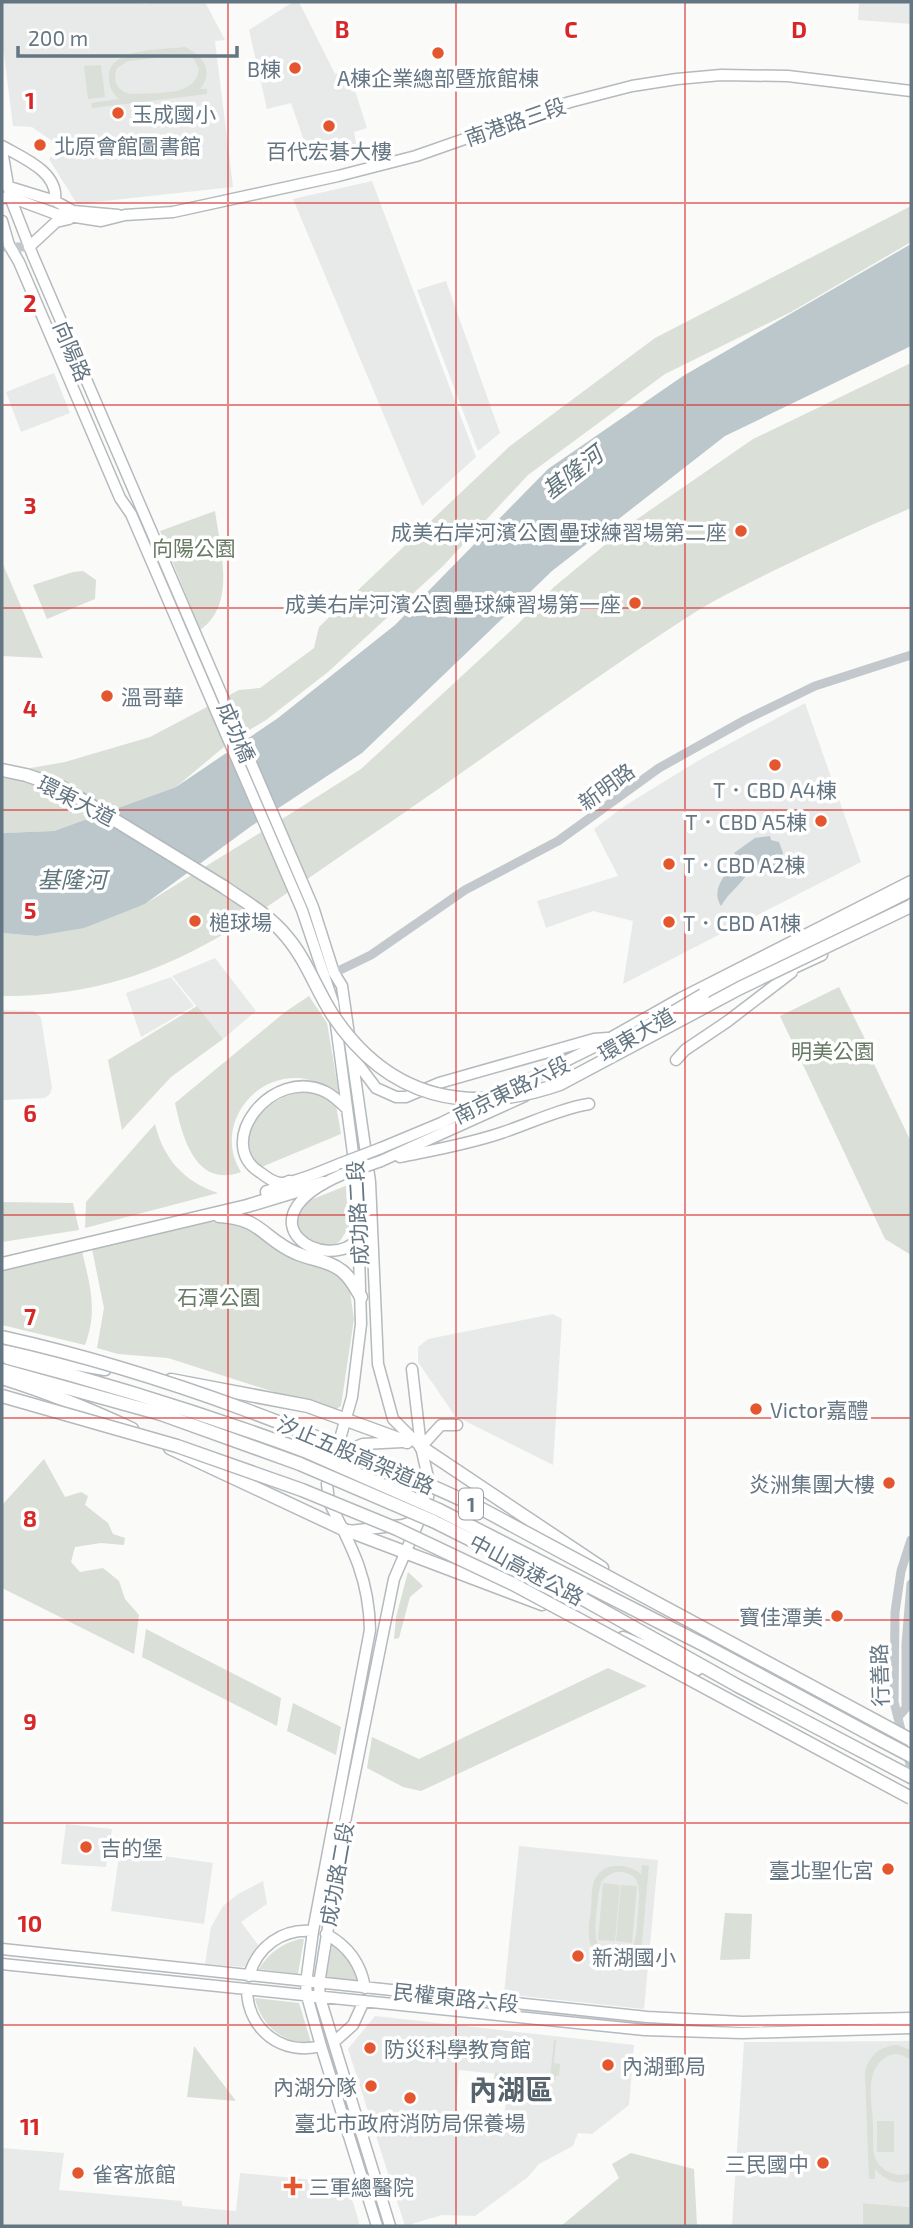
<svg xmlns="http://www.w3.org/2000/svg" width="913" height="2228" font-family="'Exo 2','Noto Sans TC',sans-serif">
  <rect width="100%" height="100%" fill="#fafaf8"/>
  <path fill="#e8e9e9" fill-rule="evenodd" d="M2,2H143L144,4L153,2H205L225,40L215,41L233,187L77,204L49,159L61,147L32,127L13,126L2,39Z
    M293,2H299L335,74L348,69L367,128L354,132L358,154L312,164L291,103L267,109L249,30Z
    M859,2H911V24L858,20Z
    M372,181L476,457L422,506L293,199Z
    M446,281L500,433L478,451L417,290Z
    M54,373L70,413L21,432L6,392Z
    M805,703L861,862L623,984L633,921L593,911L546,928L537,901L618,876L594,829L626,805L701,759Z
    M215,958L256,1011L223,1039L172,976Z
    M171,977L194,1006L141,1037L126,993Z
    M2,1010L34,1011L41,1018L52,1088L50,1094L45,1098L2,1100Z
    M553,1314L562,1319L553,1465L455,1416L418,1362V1347L428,1339Z
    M66,1824L112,1829L106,1867L61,1864Z
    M519,1846L658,1860L644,2009L504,1994Z
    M120,1850L213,1863L204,1924L111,1911Z
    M263,1881L267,1904L241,1922L259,1946L246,1967L205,1964L211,1927L223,1906L238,1894Z
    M375,2016L634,2045L629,2105L592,2134L578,2133L573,2146L539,2164L528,2177L475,2216L442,2215L405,2226L348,2049ZM459,2070L509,2075L503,2127L455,2122Z
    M911,2041V2207L864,2203L863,2226H732L744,2042Z
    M2,2148L64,2153L59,2190L182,2201V2206L236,2211L240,2173L347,2183L359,2222L358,2226H2Z"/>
  <path fill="#dadfd7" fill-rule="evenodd" d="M185,47C204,56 214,72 200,89H207V94L92,108L91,103L119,99C112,93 108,85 109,75C111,47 164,50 185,47ZM184,55L194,59L199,69C196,98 154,92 132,94C117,92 112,81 117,68L128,61Z
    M101,65L105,97L88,99L84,66Z
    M911,206V242L791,312L665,374L528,475L443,566L328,672L266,720L231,741L176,787L54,831L2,833V773L65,762L150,737L239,690L260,688L314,648L319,627L510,446L655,338Z
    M911,363V508C866,527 821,548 777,569C750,583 723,595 697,611C585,683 478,763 367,838C242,922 162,996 2,996V933L36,936L145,904L271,826L361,769L517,625L554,587L630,524L753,439Z
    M215,511C220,548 237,605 200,630L160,531Z
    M2,562L43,658L2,656Z
    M83,571L96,580L95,599L47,619L33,585L73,572Z
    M839,987L865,1039L866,1047L911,1142V1255L885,1239L780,1016Z
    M309,996L327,1023L339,1094C326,1087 313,1079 299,1078C250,1075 214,1129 241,1172C195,1189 182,1135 175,1103L285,1012Z
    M197,1006L223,1039L171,1077L122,1130L108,1060Z
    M304,1091L325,1096L336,1105L341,1134L259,1168C231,1128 265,1099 304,1091Z
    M155,1124C163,1158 184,1182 218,1193L85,1228L86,1202Z
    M348,1185L349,1227L340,1241L334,1245L318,1246L298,1232L296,1219L308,1201Z
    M2,1202L73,1203L79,1230L2,1242Z
    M210,1222L241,1224L340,1276L350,1292L354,1319L341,1406L333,1411L168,1358L118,1354L97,1348L104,1308L92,1249Z
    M82,1251C90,1286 98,1310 85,1345L2,1325V1270Z
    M44,1459L65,1497L81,1492L88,1496L85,1505L108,1523L113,1534L125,1538L124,1545L101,1543L75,1547L71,1562L80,1572L103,1568L119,1581L125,1599L139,1615L134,1654L2,1588V1505Z
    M408,1572L423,1586L410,1597L399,1638L394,1639L396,1617Z
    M146,1629L281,1698L277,1726L142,1657Z
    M608,1668L647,1686L421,1791L403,1787L367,1768L372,1737L419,1759Z
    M293,1703L341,1727L336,1755L287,1731Z
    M642,1865L649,1866L640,1964L633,1963V1955C615,1967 590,1961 589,1936C588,1927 590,1918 591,1909C592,1900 591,1890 594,1881C602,1861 627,1863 641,1874ZM616,1872C645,1871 639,1894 638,1914C637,1924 637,1934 634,1943C625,1956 605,1958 597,1942C593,1935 598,1888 602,1881C606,1876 610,1874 616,1872Z
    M603,1883L620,1885L615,1941L598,1940Z
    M621,1885L637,1886L632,1943L616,1941Z
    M725,1913L752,1914L750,1959L720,1960Z
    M299,1939H304L298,1974L259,1969C270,1952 280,1945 299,1939Z
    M332,1945C345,1956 353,1965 358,1982L326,1978Z
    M255,1998L299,2003L311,2042C283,2045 260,2024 255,1998Z
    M554,2040H556L554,2063L560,2064L559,2076H556L555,2080L546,2081L545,2084L509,2080L508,2086L493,2084L495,2073L550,2079Z
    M897,2045L911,2050V2060C903,2055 895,2051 886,2057C864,2070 872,2102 873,2124C874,2135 871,2152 877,2162C885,2173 899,2178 911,2173V2180C897,2186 885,2180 875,2169V2179H869L865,2073C868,2056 880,2046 897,2045Z
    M194,2046L236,2101L187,2097Z
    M877,2121H894V2152H877Z
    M631,2153L694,2169L697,2226H561L619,2178L612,2164Z
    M863,2203L911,2207V2226H863Z"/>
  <path fill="#bbc7cb" d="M911,244V346L725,436L552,571L362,753L250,827L145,904L84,928L36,936L2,933V833L54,831L176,787L278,718L395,625L548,469L683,376Z
    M770,836L771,840L779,842L783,853L779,865L762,872L749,871C741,885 729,892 721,906C710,889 726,873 738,860L734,853L755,838Z"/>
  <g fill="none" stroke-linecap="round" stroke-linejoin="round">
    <g stroke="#b5babe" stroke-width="13">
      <path id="major" d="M2,146C23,158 59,172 55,201
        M2,150L10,197L33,256L313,907L334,973L342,986L370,1182L378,1364L393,1419L421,1447
        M3,185L55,201L73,211L118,215
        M2,198L10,197L56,214L101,221L125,215L173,212L338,176L416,156L570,102L632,86L677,79L721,75L788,76L911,91
        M2,221L9,245L19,262L120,498L131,514L302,910L333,1002L357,1184L361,1324L352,1397L327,1484L329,1502C352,1547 369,1578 370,1630L313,1931L306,1983L307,1996L321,2046L377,2226
        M29,247L56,222L69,219
        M783,973L822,955
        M352,1056L376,1088L396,1097H406L439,1083L594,1039L607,1038
        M676,1060L685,1050L728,1021L792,972
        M381,1148L441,1123L596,1046L681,998L911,881
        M400,1157C434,1150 469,1144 501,1133C531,1123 559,1109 589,1104
        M381,1161L525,1096
        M342,1163C326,1169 295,1184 280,1183C273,1182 266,1177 261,1173C212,1144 272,1065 326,1092C334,1096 341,1103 347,1109
        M341,1175C236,1221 327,1276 359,1238
        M421,1447L441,1425H457
        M343,1452L363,1444L402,1442
        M349,1531L403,1525L418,1520
        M326,1934C348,1946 361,1963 365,1988
        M2,1949L647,2017L742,2022L911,2018
        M2,1964L645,2030L742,2033L911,2028
        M249,1976C257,1947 282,1928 313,1931
        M247,1990C248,2030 282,2056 321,2046
        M334,2042L353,2025L364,2001
        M390,2226L320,1998L319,1984L345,1822L394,1579L427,1502L430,1486L421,1447L412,1369"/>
    </g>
    <g stroke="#b4b9bd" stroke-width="15">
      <path id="highway" d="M2,770L26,775L61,787L224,887
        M703,995L911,890
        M267,1192L281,1188L289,1182
        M219,1216C262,1218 263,1239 296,1253C311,1260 329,1260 342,1271C351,1278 355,1287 361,1297
        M2,1264L247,1206L323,1183
        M2,1351L105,1369
        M8,1358C109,1384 207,1415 305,1451
        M2,1370L161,1414L300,1464
        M2,1378C47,1392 89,1409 132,1429
        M171,1380L308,1406L407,1442
        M421,1447L602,1568
        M170,1448L343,1529
        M439,1510L702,1644L875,1737
        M433,1521L533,1571L738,1686L911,1777
        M349,1531L542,1604
        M623,1638L697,1669"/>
    </g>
    <path stroke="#c3c8cc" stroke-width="9" d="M2,247H29
      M334,973L371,955L465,890L558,841L659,768L745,720L815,686L911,655
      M898,1717L906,1708V1644L911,1584
      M903,1738L894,1702L895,1612L901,1571L911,1540
      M907,1751L911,1769"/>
    <use href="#major" stroke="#fff" stroke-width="10"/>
    <use href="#highway" stroke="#fff" stroke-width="12"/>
    <g stroke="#b5babe" stroke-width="13" stroke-linecap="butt">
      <path id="major-bridge" d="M342,1163L381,1148
        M341,1175L381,1161"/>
    </g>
    <g stroke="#b4b9bd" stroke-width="15" stroke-linecap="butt">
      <path id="highway-bridge" d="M224,887C245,902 269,915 286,936C306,959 316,989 332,1014C388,1099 467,1116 560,1084L740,988L911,906
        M628,1039L703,995
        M2,1337C168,1374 326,1437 480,1508L911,1740
        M2,1396L177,1446L302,1490L397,1529L513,1584L911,1798
        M305,1451L439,1510
        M300,1464L433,1521
        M875,1737L911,1756"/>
    </g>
    <use href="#major-bridge" stroke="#fff" stroke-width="10"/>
    <use href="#highway-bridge" stroke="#fff" stroke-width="12"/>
  </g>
  <path fill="none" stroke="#d62828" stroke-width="2" stroke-opacity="0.55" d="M228,2V2226M456,2V2226M685,2V2226M2,203H911M2,405H911M2,608H911M2,810H911M2,1013H911M2,1215H911M2,1418H911M2,1620H911M2,1823H911M2,2025H911"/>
  <g fill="#e4572e" stroke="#fff" stroke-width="2.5">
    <circle cx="438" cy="53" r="7"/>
    <circle cx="295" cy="68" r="7"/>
    <circle cx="118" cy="113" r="7"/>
    <circle cx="329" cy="126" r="7"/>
    <circle cx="40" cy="145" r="7"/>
    <circle cx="741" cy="531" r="7"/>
    <circle cx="635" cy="603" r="7"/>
    <circle cx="107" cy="696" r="7"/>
    <circle cx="775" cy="765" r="7"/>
    <circle cx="821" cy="821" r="7"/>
    <circle cx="669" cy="864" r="7"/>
    <circle cx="195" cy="921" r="7"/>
    <circle cx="669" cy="922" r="7"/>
    <circle cx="756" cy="1409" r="7"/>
    <circle cx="889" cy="1483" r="7"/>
    <circle cx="837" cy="1616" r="7"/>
    <circle cx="86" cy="1847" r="7"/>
    <circle cx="888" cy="1869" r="7"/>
    <circle cx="578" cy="1956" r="7"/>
    <circle cx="370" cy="2048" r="7"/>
    <circle cx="608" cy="2065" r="7"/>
    <circle cx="371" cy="2086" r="7"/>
    <circle cx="410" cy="2098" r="7"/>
    <circle cx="823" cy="2163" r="7"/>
    <circle cx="78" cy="2173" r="7"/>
    <path d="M289.5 2175.5h7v7h7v7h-7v7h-7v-7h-7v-7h7z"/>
  </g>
  <g text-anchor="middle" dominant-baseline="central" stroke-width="7" stroke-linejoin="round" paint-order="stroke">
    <rect fill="#fff" stroke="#939fa8" stroke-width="2" x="459" y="1488.5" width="24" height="31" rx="5"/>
    <g font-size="19" font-weight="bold" fill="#657683">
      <text x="471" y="1504">1</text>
    </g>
    <g font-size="21" fill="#657683" stroke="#fff" text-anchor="start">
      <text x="281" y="68" text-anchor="end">B棟</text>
      <text x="438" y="77" text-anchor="middle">A棟企業總部暨旅館棟</text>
      <text x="132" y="113">玉成國小</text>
      <text x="54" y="145">北原會館圖書館</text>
      <text x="329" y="150" text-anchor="middle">百代宏碁大樓</text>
      <text x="727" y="531" text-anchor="end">成美右岸河濱公園壘球練習場第二座</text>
      <text x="621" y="603" text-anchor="end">成美右岸河濱公園壘球練習場第一座</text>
      <text x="121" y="696">溫哥華</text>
      <text x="775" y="789" text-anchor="middle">T．CBD A4棟</text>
      <text x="807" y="821" text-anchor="end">T．CBD A5棟</text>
      <text x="683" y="864">T．CBD A2棟</text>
      <text x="209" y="921">槌球場</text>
      <text x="683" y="922">T．CBD A1棟</text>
      <text x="770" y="1409">Victor嘉醴</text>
      <text x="875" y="1483" text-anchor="end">炎洲集團大樓</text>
      <text x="823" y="1616" text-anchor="end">寶佳潭美</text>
      <text x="100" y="1847">吉的堡</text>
      <text x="874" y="1869" text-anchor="end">臺北聖化宮</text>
      <text x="592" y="1956">新湖國小</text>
      <text x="384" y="2048">防災科學教育館</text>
      <text x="622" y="2065">內湖郵局</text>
      <text x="357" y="2086" text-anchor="end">內湖分隊</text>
      <text x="410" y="2122" text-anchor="middle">臺北市政府消防局保養場</text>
      <text x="809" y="2163" text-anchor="end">三民國中</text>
      <text x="92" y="2173">雀客旅館</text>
      <text x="309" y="2186">三軍總醫院</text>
    </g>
    <g font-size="21" fill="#657683" stroke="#fff">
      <text transform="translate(515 121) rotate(-19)">南港路三段</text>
      <text transform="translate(73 351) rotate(67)">向陽路</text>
      <text transform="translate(237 732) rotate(67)">成功橋</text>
      <text transform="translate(606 786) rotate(-36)">新明路</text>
      <text transform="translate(77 800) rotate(27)">環東大道</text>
      <text transform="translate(636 1034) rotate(-30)">環東大道</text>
      <text transform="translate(511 1089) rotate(-26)">南京東路六段</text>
      <text transform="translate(357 1213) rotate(-93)">成功路二段</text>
      <text transform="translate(356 1454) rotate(23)">汐止五股高架道路</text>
      <text transform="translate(527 1569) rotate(28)">中山高速公路</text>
      <text transform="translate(879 1675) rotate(-92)">行善路</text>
      <text transform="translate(336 1874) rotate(-80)">成功路二段</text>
      <text transform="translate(456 1997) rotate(6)">民權東路六段</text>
    </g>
    <g font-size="21" fill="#687a64" stroke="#fff">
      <text x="194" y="547">向陽公園</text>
      <text x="833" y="1050">明美公園</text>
      <text x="219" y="1296">石潭公園</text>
    </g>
    <g font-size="23" font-style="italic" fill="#60757c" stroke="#fff">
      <text transform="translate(572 472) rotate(-38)">基隆河</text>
      <text x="72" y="879">基隆河</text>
    </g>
    <g font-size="28" font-weight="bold" fill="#57646e" stroke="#fff">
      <text x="511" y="2089">內湖區</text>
    </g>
  </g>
  <g font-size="23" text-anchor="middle" font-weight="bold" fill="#d62828" stroke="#fff" stroke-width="7" stroke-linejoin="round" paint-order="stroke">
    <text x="342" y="38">B</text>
    <text x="571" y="38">C</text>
    <text x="799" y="38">D</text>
    <text x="30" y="109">1</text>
    <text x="30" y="312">2</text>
    <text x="30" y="514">3</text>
    <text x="30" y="717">4</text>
    <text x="30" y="919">5</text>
    <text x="30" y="1122">6</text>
    <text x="30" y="1325">7</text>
    <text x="30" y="1527">8</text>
    <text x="30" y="1730">9</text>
    <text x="30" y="1932">10</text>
    <text x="30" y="2135">11</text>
  </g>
  <rect width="913" height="2228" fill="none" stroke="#657683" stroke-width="7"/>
  <path d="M18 46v10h219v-10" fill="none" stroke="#657683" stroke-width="3.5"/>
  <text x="28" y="46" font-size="21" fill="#657683" stroke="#ffffff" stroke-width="5" paint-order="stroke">200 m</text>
</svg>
